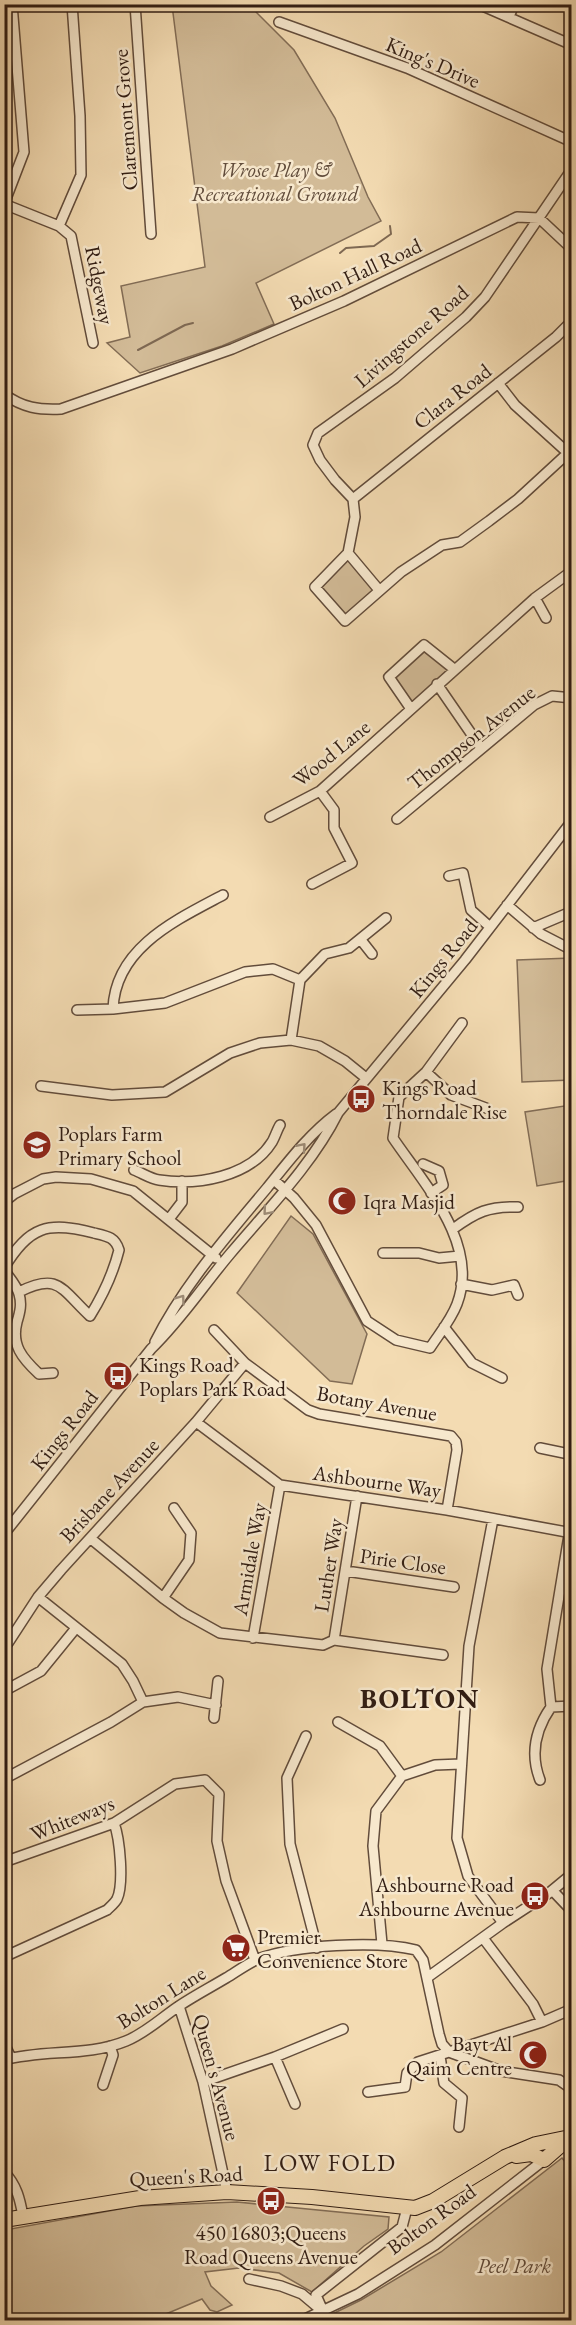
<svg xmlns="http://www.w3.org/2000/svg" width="576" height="2325" font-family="'EB Garamond',serif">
  <rect width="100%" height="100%" fill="#f3dbb2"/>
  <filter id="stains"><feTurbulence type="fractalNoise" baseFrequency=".00333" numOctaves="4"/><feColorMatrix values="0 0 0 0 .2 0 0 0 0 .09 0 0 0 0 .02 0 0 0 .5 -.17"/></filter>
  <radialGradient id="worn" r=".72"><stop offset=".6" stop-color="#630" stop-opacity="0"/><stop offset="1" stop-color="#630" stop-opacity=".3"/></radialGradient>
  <path fill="#d2bb97" stroke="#826c55" stroke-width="1.5" d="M172,5H249L294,50L335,118L368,197L381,221L256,283L274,324L222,346L140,373L107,343L130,337L121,286L205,267Z
    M348,558L374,590L346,617L319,586Z
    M424,649L450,670L411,704L393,677Z
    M571,958V1080L522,1082L517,960Z
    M571,1105V1180L537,1186L525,1112Z
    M291,1216L313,1234L367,1334L352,1384L330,1381L237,1293Z
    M562,2158L571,2169V2320H320L361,2300L441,2252Z
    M237,2202L389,2217L388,2229L364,2246L312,2292L279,2273L239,2268L205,2272L211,2286L232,2305L217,2312L210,2310L202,2299L161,2316L145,2317L138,2320H5V2230L136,2206Z"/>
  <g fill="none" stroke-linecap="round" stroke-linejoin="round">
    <path stroke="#7e6852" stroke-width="2" d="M340,253L346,248L374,246L391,234L390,226
      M138,350L185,325L193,323"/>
    <g stroke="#624c3b" stroke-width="12">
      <path id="minor" d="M12,4L24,152L4,204L59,226L71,236L93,343
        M135,4L151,234
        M478,4L572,45
        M509,17L514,4
        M279,22L407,68L572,142
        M59,226L81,175L80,116L72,4
        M4,394C23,408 39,410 61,409L232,349L344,301L517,217L539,218L572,249
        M353,499L556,337L572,321
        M348,553L315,587L345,621L401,572L442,545L460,542L489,521L518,499L568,453L515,405L498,383
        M379,590L348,553L355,517L353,499L335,480L320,460L313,445L318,433L395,378L466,317L485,297L572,169
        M535,598L546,618
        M437,684L481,748
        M411,709L389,677L424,645L454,669
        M270,817L320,791L535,598L572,571
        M397,819L534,705L552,696L572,698
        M449,876L463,873L471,910L490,927
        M312,884L352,863L334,828V810L320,791
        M507,905L541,934L572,950
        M533,928L566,914H572
        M361,940L372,954
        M113,1009C115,948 176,920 223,895
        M77,1010L113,1009L165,1003L245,972L273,969L300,980
        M291,1040L300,980L325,954L349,948L386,918
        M426,1072L451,1095L486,1108
        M41,1086L112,1095L165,1092L230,1053L260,1043L291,1040L319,1046L345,1061L366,1078
        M423,1164L439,1171L443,1185L431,1193
        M134,1170C142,1173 151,1179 159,1180C197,1186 250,1177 272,1142C275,1137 277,1130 280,1125
        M274,1180L294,1198L316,1225L367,1321L396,1340L430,1348C439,1334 451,1320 457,1304C480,1244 424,1184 393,1138L399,1097L426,1072L462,1023
        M4,1202L14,1194L43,1179L56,1177L91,1179L133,1191L216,1258
        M169,1219L182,1202V1181
        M453,1229C476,1212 489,1206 518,1207
        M383,1253H419L439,1258L460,1256
        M4,1268C29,1226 48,1221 94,1233C107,1236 115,1237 119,1250C113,1274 103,1295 90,1316C61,1289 59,1272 19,1292
        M4,1270C9,1277 17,1286 19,1294C22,1304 20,1312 17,1322C11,1345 22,1358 39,1374L53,1373
        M461,1284L492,1290L514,1285L518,1295
        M444,1327L472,1363L502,1378
        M214,1330L245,1363L308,1410L319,1414L451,1436L456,1442L457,1450L447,1510
        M155,1342C183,1286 227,1236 267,1188C288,1162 309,1134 336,1114
        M196,1422L280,1485L447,1510L572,1533
        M540,1448L569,1454L572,1457
        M572,1517L547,1669L551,1707L572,1706
        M493,1519L469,1646L457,1838L468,1876L503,1923
        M4,1534L151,1349C181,1320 203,1286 230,1254C267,1210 312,1165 338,1113L465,960L572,821
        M90,1538L163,1598L184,1613L220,1633L323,1645L334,1640
        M346,1571L454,1587
        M38,1597L122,1664L133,1681L143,1702
        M163,1598L189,1560L191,1533L174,1508
        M253,1638L280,1485
        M334,1640L357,1496
        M334,1640L443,1655
        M4,1645L8,1643L38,1597L61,1570L196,1422L245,1363
        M4,1691L41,1671L76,1628
        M214,1718L218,1681
        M338,1722L380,1746L402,1776
        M306,1736L287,1778L290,1844L317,1948
        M4,1779L111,1722L143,1702L178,1697L216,1705
        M540,1780C530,1754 535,1730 551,1707
        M4,1862L114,1823L175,1784L205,1780L219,1794L217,1841L226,1881L255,1960
        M553,1891L572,1911
        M483,1938L533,2004L542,2022
        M382,1944L373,1846L376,1811L402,1776L435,1765L461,1764
        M4,1957L107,1910C110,1907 115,1903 117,1899C124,1884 120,1839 114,1823
        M428,1977L503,1923L549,1893L572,1874
        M179,2006L203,2082L227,2192
        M4,2043L11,2058
        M440,2056L444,2083L462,2098L459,2127
        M275,2057L295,2104
        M4,2060C45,2049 87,2057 126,2041C146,2033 161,2018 179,2006C194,1996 211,1987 226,1978C236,1972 247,1964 258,1959C296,1945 376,1940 416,1950L423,1960L439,2034L442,2044L449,2052L501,2071L559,2080L572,2089
        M203,2082L275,2057L343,2029
        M103,2085L113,2055L110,2046
        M368,2092L405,2087L407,2073L418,2062L542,2022L572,2009
        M4,2172C17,2185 20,2200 23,2216
        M249,2279L281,2286L302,2294L321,2310
        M323,2311L316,2295L402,2227L407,2208
        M303,2320L358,2294L435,2245L544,2160"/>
    </g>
    <g stroke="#311d13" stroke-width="16">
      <path id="highway" d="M516,2156L531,2154L544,2160L568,2139
        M4,2220L140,2198L227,2192L312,2197L415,2208L433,2201L505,2157L536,2144L570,2137"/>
    </g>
    <use href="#minor" stroke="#f7e8cd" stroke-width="9"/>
    <use href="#highway" stroke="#f3dbb2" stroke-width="14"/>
  </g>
  <defs><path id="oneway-chevron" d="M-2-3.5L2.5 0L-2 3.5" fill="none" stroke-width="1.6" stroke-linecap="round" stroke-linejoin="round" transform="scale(1.5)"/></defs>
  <g stroke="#9e8d79">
    <use href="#oneway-chevron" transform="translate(302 1147) rotate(-49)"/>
    <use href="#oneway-chevron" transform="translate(267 1211) rotate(130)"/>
    <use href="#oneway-chevron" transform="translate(181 1299) rotate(-54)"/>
  </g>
  <defs>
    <g id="bus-disc" transform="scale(1.5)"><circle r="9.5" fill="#8f2418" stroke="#f7e8cd"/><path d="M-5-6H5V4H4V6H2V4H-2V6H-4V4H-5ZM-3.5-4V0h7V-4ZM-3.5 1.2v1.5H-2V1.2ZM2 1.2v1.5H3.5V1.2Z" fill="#fff"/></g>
    <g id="school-disc" transform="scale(1.5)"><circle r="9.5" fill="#8f2418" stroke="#f7e8cd"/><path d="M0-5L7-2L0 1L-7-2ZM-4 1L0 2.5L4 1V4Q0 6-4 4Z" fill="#fff"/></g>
    <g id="mosque-disc" transform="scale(1.5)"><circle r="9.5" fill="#8f2418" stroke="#f7e8cd"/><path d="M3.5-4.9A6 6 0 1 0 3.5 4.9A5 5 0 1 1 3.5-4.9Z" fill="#fff"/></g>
    <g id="supermarket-disc" transform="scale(1.5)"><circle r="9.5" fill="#8f2418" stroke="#f7e8cd"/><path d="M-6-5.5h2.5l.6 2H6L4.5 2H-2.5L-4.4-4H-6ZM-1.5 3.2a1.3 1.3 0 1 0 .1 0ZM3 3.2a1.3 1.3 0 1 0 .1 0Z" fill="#fff"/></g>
  </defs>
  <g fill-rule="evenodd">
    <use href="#bus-disc" x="361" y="1099"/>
    <use href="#school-disc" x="37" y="1145"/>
    <use href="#mosque-disc" x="342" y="1201"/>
    <use href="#bus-disc" x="118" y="1376"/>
    <use href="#bus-disc" x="535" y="1896"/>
    <use href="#supermarket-disc" x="236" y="1948"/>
    <use href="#mosque-disc" x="533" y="2055"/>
    <use href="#bus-disc" x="271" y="2201"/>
  </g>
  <g text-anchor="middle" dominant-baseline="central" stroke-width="5" stroke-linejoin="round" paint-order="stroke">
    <g font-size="21" fill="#311d13" stroke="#f7e8cd">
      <text transform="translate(433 62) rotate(23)">King's Drive</text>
      <text transform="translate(125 120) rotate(-94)">Claremont Grove</text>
      <text transform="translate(355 274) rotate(-25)">Bolton Hall Road</text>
      <text transform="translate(100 285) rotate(79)">Ridgeway</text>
      <text transform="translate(411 336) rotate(-41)">Livingstone Road</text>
      <text transform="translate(452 396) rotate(-38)">Clara Road</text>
      <text transform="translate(471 737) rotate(-38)">Thompson Avenue</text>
      <text transform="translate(331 753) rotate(-39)">Wood Lane</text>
      <text transform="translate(443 958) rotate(-51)">Kings Road</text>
      <text transform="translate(377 1403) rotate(10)">Botany Avenue</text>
      <text transform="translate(64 1430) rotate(-52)">Kings Road</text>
      <text transform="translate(377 1481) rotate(8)">Ashbourne Way</text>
      <text transform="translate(109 1490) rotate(-47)">Brisbane Avenue</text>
      <text transform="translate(249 1559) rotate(-80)">Armidale Way</text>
      <text transform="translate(403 1561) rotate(8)">Pirie Close</text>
      <text transform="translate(328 1565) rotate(-81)">Luther Way</text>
      <text transform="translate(72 1818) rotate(-22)">Whiteways</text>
      <text transform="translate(161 1997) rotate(-32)">Bolton Lane</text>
      <text transform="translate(217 2077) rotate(75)">Queen's Avenue</text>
      <text transform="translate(186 2176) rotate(-3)">Queen's Road</text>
      <text transform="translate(431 2219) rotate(-36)">Bolton Road</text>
    </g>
    <g font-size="21" font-style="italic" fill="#614c3b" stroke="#f7e8cd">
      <text x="275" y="169">Wrose Play &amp;<tspan x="275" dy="24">Recreational Ground</tspan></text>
      <text x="514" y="2265">Peel Park</text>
    </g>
    <g font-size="21" fill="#311d13" stroke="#f7e8cd" text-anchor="start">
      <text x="382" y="1087">Kings Road<tspan x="382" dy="24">Thorndale Rise</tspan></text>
      <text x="58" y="1133">Poplars Farm<tspan x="58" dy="24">Primary School</tspan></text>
      <text x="363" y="1201">Iqra Masjid</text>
      <text x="139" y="1364">Kings Road<tspan x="139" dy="24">Poplars Park Road</tspan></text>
      <text x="514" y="1884" text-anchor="end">Ashbourne Road<tspan x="514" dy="24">Ashbourne Avenue</tspan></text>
      <text x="257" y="1936">Premier<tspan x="257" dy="24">Convenience Store</tspan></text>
      <text x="512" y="2043" text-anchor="end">Bayt Al<tspan x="512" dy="24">Qaim Centre</tspan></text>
      <text x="271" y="2232" text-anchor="middle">450 16803;Queens<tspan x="271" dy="24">Road Queens Avenue</tspan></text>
    </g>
    <g font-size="24" letter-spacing="1.5" fill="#311d13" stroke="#f7e8cd">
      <text x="330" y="2162">LOW FOLD</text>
    </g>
    <g font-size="27" font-weight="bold" letter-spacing="1.5" fill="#311d13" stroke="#f7e8cd">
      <text x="420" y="1698">BOLTON</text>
    </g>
  </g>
  <rect width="576" height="2325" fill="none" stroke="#f3dbb2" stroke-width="24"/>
  <rect x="6" y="6" width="564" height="2313" fill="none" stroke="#311d13" stroke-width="3"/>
  <rect x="12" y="12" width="552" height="2301" fill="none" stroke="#311d13" stroke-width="1.5"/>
  <rect width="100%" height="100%" filter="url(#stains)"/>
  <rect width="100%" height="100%" fill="url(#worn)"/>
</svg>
